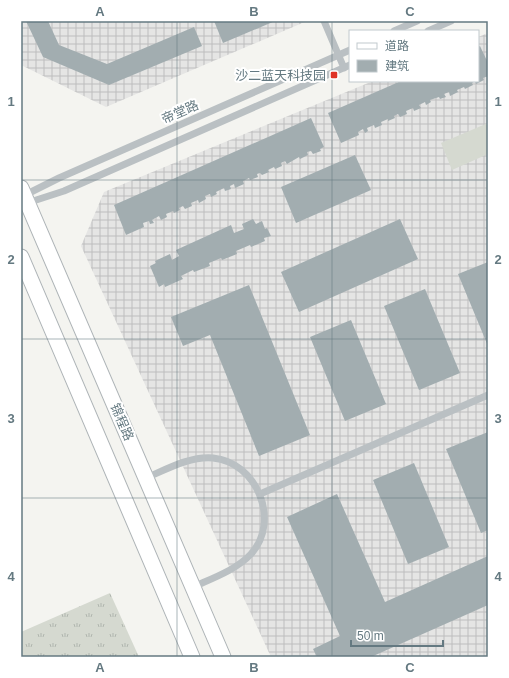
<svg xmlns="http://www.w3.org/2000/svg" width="509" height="678" font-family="Helvetica,'Noto Sans SC',sans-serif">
  <defs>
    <pattern id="industrial-grid" width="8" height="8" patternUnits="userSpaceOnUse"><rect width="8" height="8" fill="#e5e5e4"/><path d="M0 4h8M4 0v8" fill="none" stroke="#bdbebe"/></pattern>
    <pattern id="grass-tufts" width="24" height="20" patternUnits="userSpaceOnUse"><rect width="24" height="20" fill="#d5d9d0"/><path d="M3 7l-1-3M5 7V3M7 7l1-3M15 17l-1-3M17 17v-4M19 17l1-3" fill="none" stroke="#b0b5ae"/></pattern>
  </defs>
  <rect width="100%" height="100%" fill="#f4f4f0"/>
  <path fill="url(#industrial-grid)" d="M21,21H307L106,107L21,65Z
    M488,33V657H271L81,246L104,192L373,81H478V37Z"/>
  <path fill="url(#grass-tufts)" d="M110,593L139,657H21V632Z"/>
  <path fill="#d5d9d0" d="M488,123V154L452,170L441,143Z"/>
  <path fill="#a2adb0" d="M26,21H48L59,45L107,64L194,27L202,46L109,85L43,57Z
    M214,21H275L223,43Z
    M480,46L488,63V76L483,78L484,80L476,84L475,81L472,83L473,85L465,89L464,87L457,90L458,92L450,96L449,92L444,94L446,97L440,99L439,97L430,100L431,102L426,105L425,102L419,105L421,108L414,111L413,108L406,111L407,114L400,117L398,114L394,116L395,118L388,121V119L381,122L382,125L375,128L374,125L367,128L368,131L365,133L363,129L358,132L359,135L341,143L328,113L401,81H478V47Z
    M311,118L324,147L320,149L321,151L313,154L311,151L307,152L308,155L300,159L299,157L287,164L285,161L281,163L282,166L275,169L274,167L268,170L269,172L262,175L260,173L257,174L258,177L250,180L249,178L243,181L244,184L235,188L234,184L230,186L231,189L225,191L224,188L216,192L217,194L211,197L210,194L205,196L206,199L199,203L198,200L191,203L192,206L185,209L183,206L179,208L180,210L174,213L173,211L166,214L167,217L161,220L159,216L152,220L154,223L150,224L149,221L143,223L144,227L126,235L114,205Z
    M355,155L371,190L296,223L281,187Z
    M253,219L256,224L262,221L265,229L267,228L271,236L264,238L265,241L251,247L250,245L236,251L237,254L222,260L221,258L209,263L210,266L194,272L193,270L181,276L183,279L165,287L164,284L159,287L150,266L156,263L155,261L170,254L172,260L179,256L176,250L231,225L234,233L244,229L242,224Z
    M400,219L418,259L299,312L281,272Z
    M488,262V346L458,274Z
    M249,285L310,435L259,456L210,335L183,346L171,317Z
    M425,289L460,373L419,390L384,306Z
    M351,320L386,404L345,421L310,337Z
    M488,432V530L481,533L446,449Z
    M414,463L449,547L408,564L373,480Z
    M337,494L385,602L488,556V605L371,657H317L313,649L340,636L287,517Z"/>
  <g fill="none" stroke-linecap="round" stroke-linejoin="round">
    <g stroke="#aeb4b7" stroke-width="17">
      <path id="major" d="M21,188L223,657
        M21,257L192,657"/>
    </g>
    <path stroke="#bac0c3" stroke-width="7" d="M324,21L344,68
      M394,31L417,21
      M428,31L451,21
      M23,196L59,178L350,50
      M27,203L64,191L350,65
      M146,478C167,469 190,456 213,458C257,462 281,521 251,554C236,570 213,578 193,587
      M260,494L488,395"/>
    <use href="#major" stroke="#fff" stroke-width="15"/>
  </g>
  <path fill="none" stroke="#647981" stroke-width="1" stroke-opacity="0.55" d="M177,21V657M332,21V657M21,180H488M21,339H488M21,498H488"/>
  <rect fill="#df3226" stroke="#fff" stroke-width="1.5" x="330" y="71" width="8" height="8" rx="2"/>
  <g text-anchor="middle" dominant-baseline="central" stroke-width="4" stroke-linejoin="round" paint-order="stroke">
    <g font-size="13" fill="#647981" stroke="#fff" text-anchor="end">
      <text x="326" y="75">沙二蓝天科技园</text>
    </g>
    <g font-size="13" fill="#647981" stroke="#fff">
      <text transform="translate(180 112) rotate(-24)">帝堂路</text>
      <text transform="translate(122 422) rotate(67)">锦程路</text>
    </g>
  </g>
  <rect width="509" height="678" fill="none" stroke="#ffffff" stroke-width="44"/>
  <rect x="349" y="30" width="130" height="52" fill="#ffffff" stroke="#c1c9cd"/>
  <rect x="357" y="43" width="20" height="6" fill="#ffffff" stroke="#c1c9cd"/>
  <text x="385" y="50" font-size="12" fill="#647981">道路</text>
  <rect x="357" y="60" width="20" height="12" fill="#a2adb0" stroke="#c1c9cd"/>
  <text x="385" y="70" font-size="12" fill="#647981">建筑</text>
  <path d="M351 640v6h92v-6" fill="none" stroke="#647981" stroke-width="2"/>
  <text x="357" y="640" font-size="12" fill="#647981" stroke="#ffffff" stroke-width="3" paint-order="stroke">50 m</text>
  <rect x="22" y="22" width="465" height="634" fill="none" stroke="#647981" stroke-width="1.5"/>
  <g font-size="13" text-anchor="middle" font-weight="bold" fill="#647981">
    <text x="100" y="16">A</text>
    <text x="254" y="16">B</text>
    <text x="410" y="16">C</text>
    <text x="11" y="106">1</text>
    <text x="498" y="106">1</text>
    <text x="11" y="264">2</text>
    <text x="498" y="264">2</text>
    <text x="11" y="423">3</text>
    <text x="498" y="423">3</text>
    <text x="11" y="581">4</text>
    <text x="498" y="581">4</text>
    <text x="100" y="672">A</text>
    <text x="254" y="672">B</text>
    <text x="410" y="672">C</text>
  </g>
</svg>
